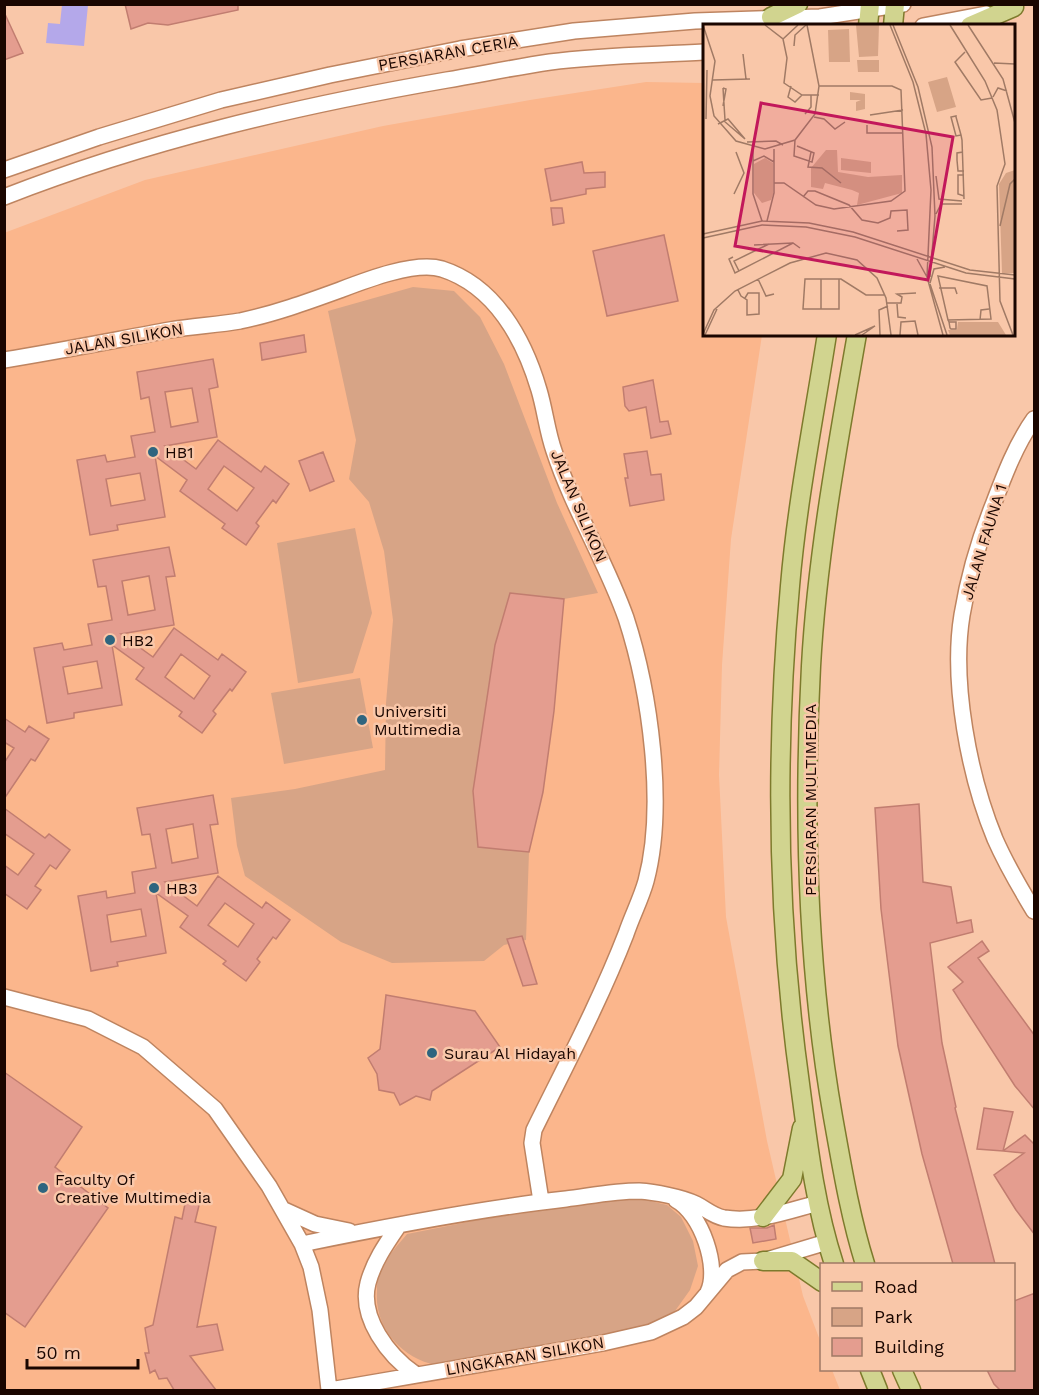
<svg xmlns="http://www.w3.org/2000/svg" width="1039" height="1395" font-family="'Work Sans',sans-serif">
  <rect width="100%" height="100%" fill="#f9c7a9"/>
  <path fill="#fbb68c" d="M646,82L704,83V334L762,335L731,539L722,665L719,775L726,917L767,1141L803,1296L821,1343L822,1370H832L840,1390H5L4,233L145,180L383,126L530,100Z"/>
  <path fill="#d7a486" d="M413,287L454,291L480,317L504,364L557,503L598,593L564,599L510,594L495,645L473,791L478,847L529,852L526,940L504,945L484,961L392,963L341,942L245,876L237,846L231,798L295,789L385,770L386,703L393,620L384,551L369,502L349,479L356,440L328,311Z
    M355,528L372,613L353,673L298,683L277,543Z
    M360,678L373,748L284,764L271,693Z
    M621,1199L646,1200L667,1205L681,1217L693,1241L698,1266L690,1290L675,1311L640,1329L436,1365C402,1358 374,1328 377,1291C377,1286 377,1278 379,1273C385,1259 397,1246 407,1234L478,1220Z"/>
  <path fill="#b4a8ea" d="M62,5H88L84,46L46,43L48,23L60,24Z"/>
  <path fill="#e49d8f" stroke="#c17d70" stroke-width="1.5" fill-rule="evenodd" d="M125,4H238V10L168,25L148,23L131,29Z
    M4,12L23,53L4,60Z
    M582,162L584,173L605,172V187L586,189V194L551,201L545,169Z
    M551,208H562L564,223L553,225Z
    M664,235L678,301L607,316L593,251Z
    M304,335L306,352L262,360L260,343Z
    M213,359L218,387L209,389L217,437L165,446L196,469L218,440L261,472L265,466L289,484L276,503L273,500L256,523L259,526L246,545L222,528L225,524L180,491L187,480L155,456L165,517L117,525L118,530L90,535L77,460L105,455L107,462L135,457L131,436L155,432L149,397L141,399L137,372ZM192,388L198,422L171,427L165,392ZM224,466L254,488L237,511L208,489ZM140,473L145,500L111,506L106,479Z
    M653,380L660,422L668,421L671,434L651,438L646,407L629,411L625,406L623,387Z
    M647,451L651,475L661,474L664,500L630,506L625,478H628L624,454Z
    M323,452L334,481L310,491L299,461Z
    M169,547L175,576L166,577L174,625L121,634L153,657L174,628L218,660L222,654L246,672L232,691L230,689L213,711L216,714L202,733L179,716L182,712L136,679L144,668L112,645L122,705L74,713V718L47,723L34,648L62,643L64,650L92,645L88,624L112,620L106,586L98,587L93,560ZM149,576L155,610L128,615L122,581ZM181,654L210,676L194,699L165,677ZM97,661L102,688L68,694L63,667Z
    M510,593L564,599L554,711L543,792L529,852L478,847L473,791L495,645Z
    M4,718L25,732L29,726L49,739L35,761L31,759L4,799V763L14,748L4,742Z
    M213,795L218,824L210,825L218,873L165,882L197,906L218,876L262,908L266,902L290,920L276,939L273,937L257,959L260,962L246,981L223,964L226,961L180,927L188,916L156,893L166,953L117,962L118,966L91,971L78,896L106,891L107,898L135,893L132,872L156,868L150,834L142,835L137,808ZM193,824L198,858L172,863L166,829ZM225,903L254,924L238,947L208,925ZM141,909L146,936L111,942L107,915Z
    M919,804L923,882L951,887L957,923L971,920L973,932L930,943L942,1043L956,1107L955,1108L995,1264H953L922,1154L898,1046L881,909L875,808Z
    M4,808L45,838L49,834L70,850L56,869L50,865L35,886L41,890L27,909L4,893V865L18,875L34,854L4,833Z
    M522,936L537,984L523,986L507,939Z
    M982,941L989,951L978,958L1035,1036V1110L1015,1086L953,990L963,982L948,967Z
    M386,995L475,1011L500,1047L432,1091L430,1100L416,1096L400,1105L394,1093L379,1090L377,1074L368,1058L380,1049Z
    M4,1072L82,1127L55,1167L108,1208L25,1327L4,1312Z
    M984,1108L1013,1112L1003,1151L977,1149Z
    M1025,1135L1035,1145V1235L1016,1210L994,1175L1024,1153L1003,1151Z
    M187,1194L201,1197L195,1222L216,1227L197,1327L217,1324L223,1350L190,1356L216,1390H174L167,1378L159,1379L155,1370L150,1373L145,1353H149L145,1328L153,1325L175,1217L182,1219Z
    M774,1225L776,1239L753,1243L750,1228H767Z
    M1035,1293V1390H1000L994,1384L987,1370H1014V1301Z"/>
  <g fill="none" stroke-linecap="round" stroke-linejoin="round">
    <g stroke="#be8460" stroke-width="18">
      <path id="minor" d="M923,26L986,14
        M4,170L99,137L221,100L330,75L460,49L574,31L695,21L820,17L903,4
        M4,197C147,141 297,106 447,80C482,74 516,67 550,62C602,55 653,55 704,52
        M4,360C60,351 115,340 170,330C193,326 217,325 240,321C274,314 307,302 340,290C366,280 415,261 442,269C495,286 524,339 539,390C545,410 547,431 554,451C573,509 606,561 626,618C650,692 666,806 646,881C641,899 632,916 626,934C600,1001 566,1065 534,1130L532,1143L541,1201
        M1034,419C1016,444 1004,476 993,505C979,540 968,578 962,615C951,682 969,776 995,839C1006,864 1020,888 1034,911
        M4,997L88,1019L143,1047L215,1109L269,1186L302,1244L311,1267L320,1310L329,1390
        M676,1200C701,1213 720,1268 708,1292
        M282,1209L315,1224L349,1231
        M399,1225C386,1244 374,1261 368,1283C359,1318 389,1356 415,1374
        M302,1244C389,1226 477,1209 566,1199C590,1196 614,1191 639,1191C654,1192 682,1197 696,1204C706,1209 713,1216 724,1218C756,1223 788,1211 818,1203
        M330,1390L603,1343L651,1332L683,1317L696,1307L727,1270L742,1262L763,1261L827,1242"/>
    </g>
    <g stroke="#7d7a2c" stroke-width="21">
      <path id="major" d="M771,17L798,4
        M868,26L870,4
        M893,26L895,4
        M970,26L1014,7
        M827,334C814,418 797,502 790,586C775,751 777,920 800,1084C808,1145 815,1206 834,1264
        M857,334C838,443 817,556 811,666C803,817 807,969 833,1117C842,1167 850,1216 865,1264
        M763,1217L792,1179L802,1128
        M763,1261H792L822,1282
        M870,1370L878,1390
        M902,1370L911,1390"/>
    </g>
    <use href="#minor" stroke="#fff" stroke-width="15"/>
    <use href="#major" stroke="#d1d48f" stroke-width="18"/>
  </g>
  <g fill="#2e657f" stroke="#f9c7a9" stroke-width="2">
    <circle cx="153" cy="452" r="6"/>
    <circle cx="110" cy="640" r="6"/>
    <circle cx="362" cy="720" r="6"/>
    <circle cx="154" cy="888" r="6"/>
    <circle cx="432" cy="1053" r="6"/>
    <circle cx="43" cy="1188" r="6"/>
  </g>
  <g text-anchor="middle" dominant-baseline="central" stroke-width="5" stroke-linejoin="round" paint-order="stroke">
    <g font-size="16" fill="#1a0600" stroke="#f9c7a9">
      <text transform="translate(448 53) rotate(-10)">PERSIARAN CERIA</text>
      <text transform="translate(124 339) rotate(-10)">JALAN SILIKON</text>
      <text transform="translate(579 506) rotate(67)">JALAN SILIKON</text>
      <text transform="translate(984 542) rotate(-73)">JALAN FAUNA 1</text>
      <text transform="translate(810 800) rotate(-90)">PERSIARAN MULTIMEDIA</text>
      <text transform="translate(525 1356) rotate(-10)">LINGKARAN SILIKON</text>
    </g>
    <g font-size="16" fill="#1a0600" stroke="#f9c7a9" text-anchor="start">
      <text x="165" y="452">HB1</text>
      <text x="122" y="640">HB2</text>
      <text x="374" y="711">Universiti<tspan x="374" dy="18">Multimedia</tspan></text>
      <text x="166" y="888">HB3</text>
      <text x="444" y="1053">Surau Al Hidayah</text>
      <text x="55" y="1179">Faculty Of<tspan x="55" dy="18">Creative Multimedia</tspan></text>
    </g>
  </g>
  <g transform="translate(703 24)">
    <rect width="312" height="312" fill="#f9c7a9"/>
    <path d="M153,1H176L175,32L156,33ZM146,5L147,38H126L125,6ZM154,36H176V48H155ZM244,53L253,83L234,88L225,58ZM147,68L162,70V85L153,87V78L158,76H147ZM123,126H134L135,148L165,153L199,151V169L154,181L156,169L149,166L122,159L120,165L108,163V144ZM62,134L70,139V170L68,176L59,179L51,169V140ZM138,134L168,138V149L138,146ZM312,146V249H299L296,160L303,149ZM255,298H295L303,311H247L245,306H254Z" fill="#d7a486"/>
    <path fill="none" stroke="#a07a65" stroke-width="1.5" d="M0,1L12,37L7,72L11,92L33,117L62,125L92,116L112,90L116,62L104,1M62,1L80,15L84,34L81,59L99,71H116M187,1L210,58L223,110L228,166L224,253L240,311M190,1L215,63L229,123L232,192L227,253M247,1L282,57L294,86L302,140L294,162L297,277L310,311M265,1L300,55L312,99M80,15L95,1M91,22L92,11L103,1M262,28L252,38L278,76L289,74M40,30L43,55M291,39L312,40M10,56L47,55M88,62L85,73L92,78L99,71M20,64L22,96M20,64L23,65L20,82M290,73L295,64L304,67M102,90L108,83V71M167,91L200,86M111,93L121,95L132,105L142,98M3,95L4,46M21,97L42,115M15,100L25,95L42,115M164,101V109H200M258,111L253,112L248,93L253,92V93L258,111L259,116L261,175M92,116L91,132L109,138L111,129L94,122M44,118L73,117L80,121M50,125V170L59,197M108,128L105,143L119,144L138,159M260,128L254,129V136L255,147H261M50,137L61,132L71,138M261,151H255V170L261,172M233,152L236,175L259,177M71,159H81L113,181L131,185L188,177L202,167L198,66L189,62H116M31,170L41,149L33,128M100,173L105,167H112L146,181L159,196L175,199L187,194L188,187L204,186L205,206L194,207M233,190L238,180H259M64,197L71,169V125M297,202L307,160L312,155M0,210L59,197L106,199L150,208L267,246L312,251M0,214L59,201L103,203L152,213L263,249L312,255M51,221L90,219L97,224M30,233L26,235L32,249L90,219M214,235L224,253M36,247L31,237L66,220M235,252L284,262L288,295L245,296ZM55,255L63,272L71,270M118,255V285H100L102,255H138L163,271H182M227,259L231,245L242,243M227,260L244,311M236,264H252L254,270M35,266L38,272L44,276V291L56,290V269H45L42,274M184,279H198L199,273L194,270L213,269M194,280L195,293L203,294M118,285H136V255M245,296L246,298L247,304L248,305H253V298H246M277,296L278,286L286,285M0,310L11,286L32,267L87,239L123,229L154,236L174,254L183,274L188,311M2,311L14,285M152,311L172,302L159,311M177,311L176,286L185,282M197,311L198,298L212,297L215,311"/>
    <path fill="#c2185b" fill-opacity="0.15" stroke="#c2185b" stroke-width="3" d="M58,79L250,113L225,256L32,222Z"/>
    <rect width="312" height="312" fill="none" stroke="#1a0600" stroke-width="3"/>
  </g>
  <rect width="1039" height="1395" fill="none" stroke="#1a0600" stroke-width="12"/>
  <rect x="820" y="1263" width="195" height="108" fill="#f9c7a9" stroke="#a07a65" stroke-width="1.5"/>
  <rect x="832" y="1282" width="30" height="9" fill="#d1d48f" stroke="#a07a65" stroke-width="1.5"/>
  <text x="874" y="1293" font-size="18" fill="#1a0600">Road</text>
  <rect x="832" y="1308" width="30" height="18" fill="#d7a486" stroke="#a07a65" stroke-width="1.5"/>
  <text x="874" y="1323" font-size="18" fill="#1a0600">Park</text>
  <rect x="832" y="1338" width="30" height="18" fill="#e49d8f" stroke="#a07a65" stroke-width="1.5"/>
  <text x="874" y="1353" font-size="18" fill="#1a0600">Building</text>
  <path d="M27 1359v9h111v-9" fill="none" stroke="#1a0600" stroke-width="3"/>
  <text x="36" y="1359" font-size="18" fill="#1a0600" stroke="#f9c7a9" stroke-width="4.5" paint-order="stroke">50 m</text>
</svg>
